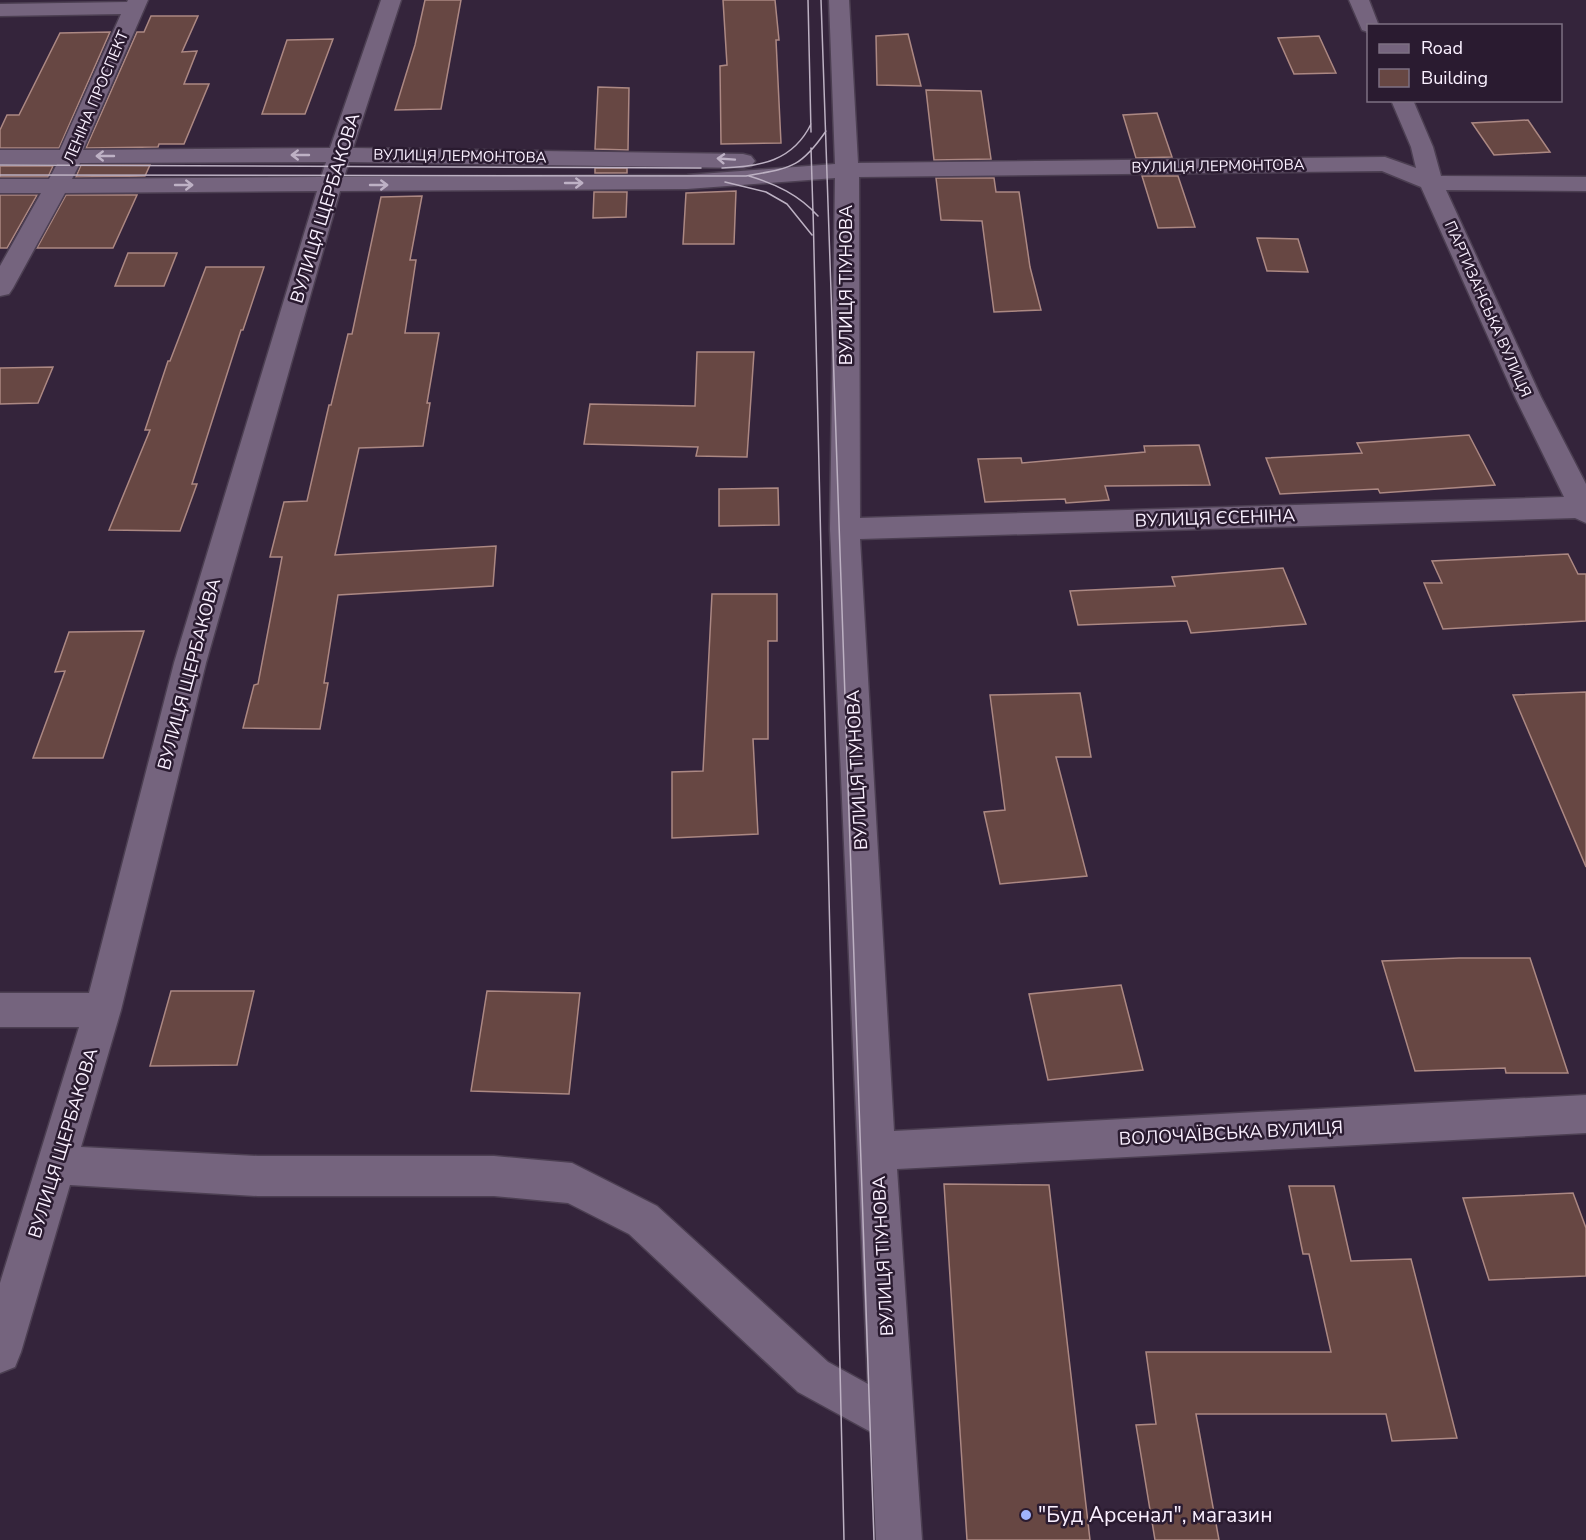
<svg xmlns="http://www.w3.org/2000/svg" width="1586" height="1540" font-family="'Nunito Sans',sans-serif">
  <rect width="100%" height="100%" fill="#34243b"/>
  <path fill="#674743" stroke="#ac8883" stroke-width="1.5" d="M425,0H461L441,109L395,110L415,45Z
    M723,0H775L779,40H776L781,143L721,144L720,66L727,65Z
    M151,16H198L182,52L197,51L184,84H209L184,144H159L158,147L86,148L137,32H144Z
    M110,32L59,148H0V130L7,115H19L60,33Z
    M908,34L921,86L877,85L876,36Z
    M1319,36L1336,73L1294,74L1278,38Z
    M333,39L305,114H262L287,40Z
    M598,87L629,88L628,150L595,149Z
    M926,90L981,91L991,159L934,160Z
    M1157,113L1172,157L1136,158L1123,115Z
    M1528,120L1550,152L1494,155L1472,123Z
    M81,165H150L145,176L76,177Z
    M0,166H53L48,177H0Z
    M595,168H627V173H595Z
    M1142,176H1178L1195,227L1158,228Z
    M936,178H994L996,192H1019L1030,267L1041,310L994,312L982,221L941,220Z
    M736,191L734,244H683L686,193Z
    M594,192H627L626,217L593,218Z
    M0,195H37L7,248H0Z
    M66,195H137L113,248H37Z
    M422,196L410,260H416L405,333H439L427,403H430L423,446L359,448L335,555L496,546L493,586L338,595L324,683H328L320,729L243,728L254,685L258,684L282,557H270L284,502L307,501L329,405H331L348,334H352L381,197Z
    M1257,238L1298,239L1308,272L1267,271Z
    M128,253H177L164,286H115Z
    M206,267H264L243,330H241L192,484H197L180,531L109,530L150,430H145L168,361H170Z
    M697,352H754L747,457L696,456L698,447L584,444L590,404L695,406Z
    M53,367L38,403L0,404V368Z
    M1469,435L1495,485L1380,493L1378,489L1280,494L1266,458L1362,453L1357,443Z
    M1199,445L1210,485L1105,486L1109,500L1066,503L1065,499L985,502L978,459L1021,458L1022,463L1145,452L1144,446Z
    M778,488L779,525L719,526V489Z
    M1568,554L1578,574H1586V621L1443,629L1424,583H1442L1432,561Z
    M1283,568L1306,624L1191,633L1187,621L1078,625L1070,591L1175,586L1172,577Z
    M712,594H777V641H768V739H753L758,834L672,838V772L703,771Z
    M144,631L103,758H33L65,671L55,672L69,632Z
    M1586,692V867L1513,695Z
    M1080,693L1091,757H1056L1087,876L1000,884L984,812L1005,810L990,695Z
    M1459,958H1530L1568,1073H1506L1505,1068L1415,1071L1382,961Z
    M1121,985L1143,1070L1048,1080L1029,994Z
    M171,991H254L237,1065L150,1066Z
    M487,991L580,993L569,1094L471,1091Z
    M944,1184L1049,1185L1090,1540H967Z
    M1289,1186H1334L1351,1261L1411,1259L1457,1438L1392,1441L1386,1414H1196L1219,1540H1155L1136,1425L1156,1424L1146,1352H1331L1309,1254H1303Z
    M1573,1193L1586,1228V1276L1489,1280L1463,1198Z"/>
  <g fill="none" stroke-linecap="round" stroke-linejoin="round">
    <g stroke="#4c3f52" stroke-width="3">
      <path id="minor" d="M128,0H148L83,150L330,148L381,0H401L353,148L743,154L751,156L755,161L751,166L743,168L349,162L344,177L687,175L835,164L829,0H849L858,163L1385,157L1416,168L1411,147L1391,100H1413L1433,147L1441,176L1586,177V191L1446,190L1541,397L1586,484V523L1575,518L860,539L894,1131L1586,1095V1133L897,1169L922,1540H876L871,1432L798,1392L629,1234L568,1203L494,1196H258L70,1185L21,1352L15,1367L0,1373V1283L79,1027H0V993H89L174,663L317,191L65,193L13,288L9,294L0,296V266L41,193H0V179H49L57,164H0V150H60L121,14L0,16V4L127,2ZM326,162L321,177L72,179L80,163ZM1382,171L1421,187L1515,397L1564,497L860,518L859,177ZM835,178L830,529L868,1384L828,1362L657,1206L572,1163L494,1156H258L81,1147L121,1010L206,663L340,191L687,189Z
        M1349,0H1369L1379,26H1368V32L1362,30Z"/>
    </g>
    <use href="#minor" fill="#75647e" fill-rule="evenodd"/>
    <path stroke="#bdb1c3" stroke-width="1.5" d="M808,0L811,132
      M821,0L874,1540
      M811,148L813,214
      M0,165L701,168
      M722,168C760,167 793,161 811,124
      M0,175L746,176C790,168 800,169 826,131
      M749,176C776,184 799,195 818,216
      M725,182L766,192L787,204L812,235
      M813,209L844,1540"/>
  </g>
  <defs><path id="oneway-shaft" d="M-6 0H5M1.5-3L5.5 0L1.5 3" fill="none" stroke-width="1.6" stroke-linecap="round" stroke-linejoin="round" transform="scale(1.5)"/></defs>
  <g stroke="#beb1c5">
    <use href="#oneway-shaft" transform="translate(300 155) rotate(180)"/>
    <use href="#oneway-shaft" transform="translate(105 156) rotate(180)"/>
    <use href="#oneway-shaft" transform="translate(726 159) rotate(-176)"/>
    <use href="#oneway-shaft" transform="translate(574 183)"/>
    <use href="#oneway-shaft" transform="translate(184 185)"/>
    <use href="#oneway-shaft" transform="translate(379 185)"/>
  </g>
  <circle fill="#a0b3fd" stroke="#2a1b30" stroke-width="2" cx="1026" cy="1515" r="6"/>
  <g text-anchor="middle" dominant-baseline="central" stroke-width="5" stroke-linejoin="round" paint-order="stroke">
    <g font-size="15" fill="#faf0ff" stroke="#2a1b30">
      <text transform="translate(96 97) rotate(-67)">ЛЕНІНА ПРОСПЕКТ</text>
      <text transform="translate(460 156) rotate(1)">ВУЛИЦЯ ЛЕРМОНТОВА</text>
      <text transform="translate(1218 166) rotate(-1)">ВУЛИЦЯ ЛЕРМОНТОВА</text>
      <text transform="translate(1488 309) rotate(66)">ПАРТИЗАНСЬКА ВУЛИЦЯ</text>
    </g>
    <g font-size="18" fill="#faf0ff" stroke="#2a1b30">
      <text transform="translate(325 208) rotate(-73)">ВУЛИЦЯ ЩЕРБАКОВА</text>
      <text transform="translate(846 285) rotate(-90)">ВУЛИЦЯ ТІУНОВА</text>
      <text transform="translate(1215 518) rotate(-2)">ВУЛИЦЯ ЄСЕНІНА</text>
      <text transform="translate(189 674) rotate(-75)">ВУЛИЦЯ ЩЕРБАКОВА</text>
      <text transform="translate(857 770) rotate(-93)">ВУЛИЦЯ ТІУНОВА</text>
      <text transform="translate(1231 1133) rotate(-3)">ВОЛОЧАЇВСЬКА ВУЛИЦЯ</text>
      <text transform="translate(63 1143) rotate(-73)">ВУЛИЦЯ ЩЕРБАКОВА</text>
      <text transform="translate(883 1256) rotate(-93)">ВУЛИЦЯ ТІУНОВА</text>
    </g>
    <g font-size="21" fill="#faf0ff" stroke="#2a1b30" text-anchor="start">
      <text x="1038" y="1515">"Буд Арсенал", магазин</text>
    </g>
  </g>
  <rect x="1367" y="24" width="195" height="78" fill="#2a1b30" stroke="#7d7083" stroke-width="1.5"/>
  <rect x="1379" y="44" width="30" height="9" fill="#75647e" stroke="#7d7083" stroke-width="1.5"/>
  <text x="1421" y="54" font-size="18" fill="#faf0ff">Road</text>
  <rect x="1379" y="69" width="30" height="18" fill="#674743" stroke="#7d7083" stroke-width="1.5"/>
  <text x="1421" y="84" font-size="18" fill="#faf0ff">Building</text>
</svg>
